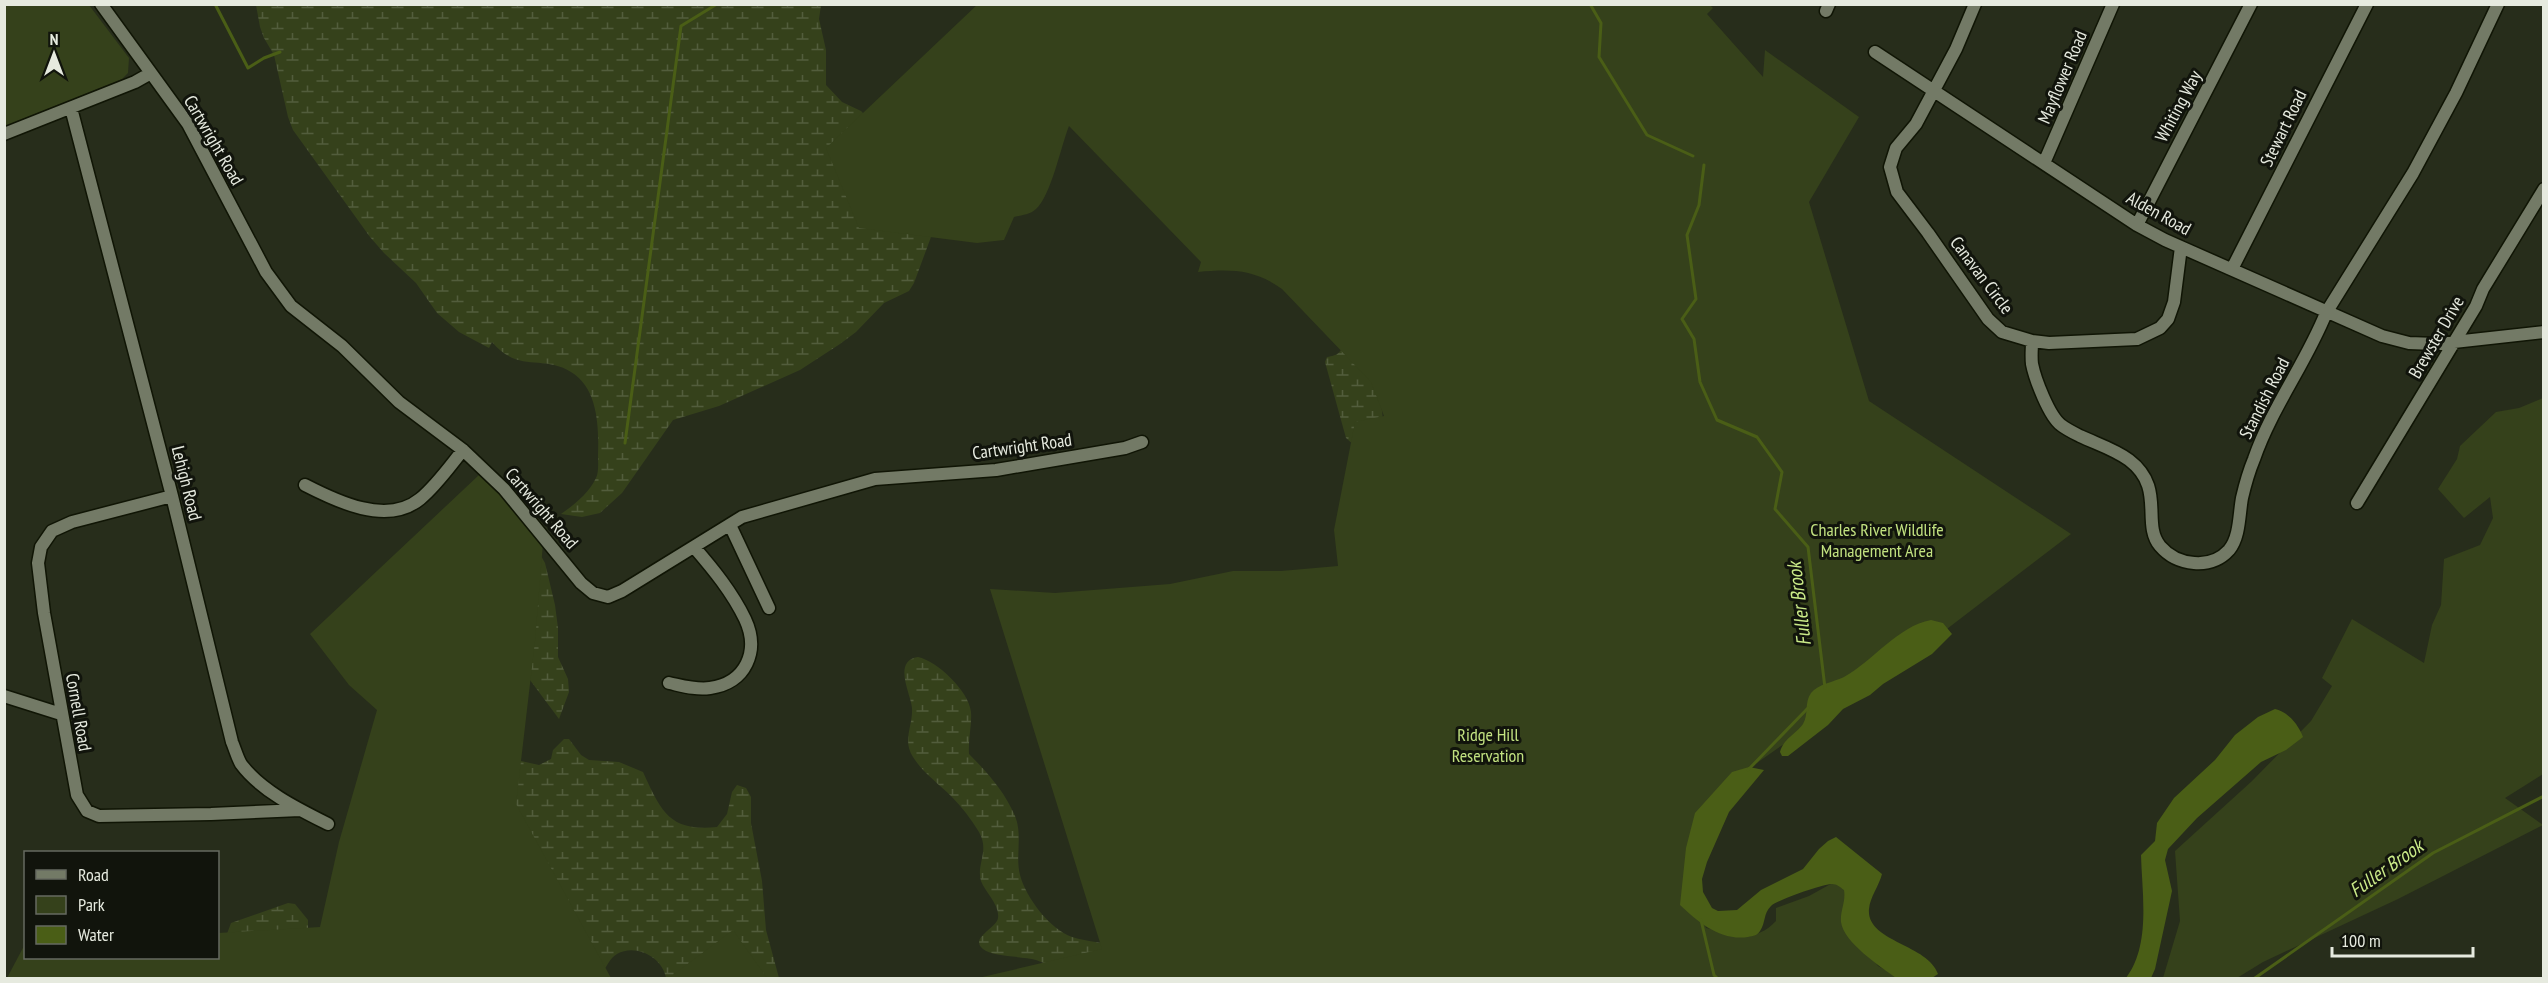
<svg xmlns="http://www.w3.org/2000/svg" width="2548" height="983" font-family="'PT Sans Narrow',sans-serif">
  <defs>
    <pattern id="wetland-marsh" width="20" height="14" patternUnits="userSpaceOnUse" patternTransform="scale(1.5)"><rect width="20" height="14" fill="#35411b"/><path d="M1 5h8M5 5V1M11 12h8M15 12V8" fill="none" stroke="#525d3c"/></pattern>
  </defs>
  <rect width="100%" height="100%" fill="#272d1b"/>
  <path fill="url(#wetland-marsh)" d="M256,5H821L819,19L826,50V85L842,102L861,111L868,118L931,237L914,283L909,291L884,303L856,332L840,344L800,370L719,406L673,420L622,493L600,513L582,517L561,514C574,505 589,493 596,478C599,472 598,462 598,455C599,427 598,388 571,372C542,354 519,374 492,342L489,348L459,332L437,313L416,283L384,253L370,237L293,130L288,117L274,55L264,38L260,27Z
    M1343,344L1368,362L1382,410L1384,435L1357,448L1346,438L1325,362L1327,357C1338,355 1340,354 1343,344Z
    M541,556L545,563L555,605L558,628V657L568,679L569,692L559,719L527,676Z
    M918,657C937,661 969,691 971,712C972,725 968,739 969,754C987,772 1005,792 1015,816C1023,836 1015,856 1020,875C1026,898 1050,929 1072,937C1088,942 1106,943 1122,946L1061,970C1053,967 1045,963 1036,960C1023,956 992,957 983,949C969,938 997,928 998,918C1000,905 985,892 981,881C976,864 990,851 979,832C971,819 962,807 951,796C938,783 923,773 913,757C902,740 913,726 912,708C911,694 892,661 918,657Z
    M564,739H569L581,755L589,760L619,762L643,772C661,811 669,832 717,827L727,814L732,792L737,785L746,788L751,797V823L762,881L766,930L779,978H666C663,958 636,943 617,954C610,958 606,967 602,974L424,756L521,761L539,765L551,759L553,750Z
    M288,903L295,904L308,920V931L288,978L218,958L231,923Z"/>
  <path fill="#35411b" d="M978,4L1710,5L1713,8L1707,14L1763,77L1765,50L1859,117L1809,202L1869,401L2071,534L1819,727L1781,746L1754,765L1723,803L1698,886L1706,928C1734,933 1753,945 1776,921V908L1809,896L1836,881L1848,887L1846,924L1878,966L1901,978H978L1102,949L990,589L1055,593L1170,584L1233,571H1281L1338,566L1334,530L1355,422L1384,416L1371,382L1282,289C1254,269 1231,269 1198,272L1201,262L1069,126C1061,146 1051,196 1036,209C1030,215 1021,215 1014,217L1004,240L977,243L859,228L826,148Z
    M4,5H89L129,58L128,73L122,79L5,126Z
    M2543,398V774L2505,798L2543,825L2398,899L2263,962L2237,978H2163L2180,921L2175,851L2252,781L2311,721L2332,686L2322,678L2352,619L2424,663L2432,625L2441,605L2444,559L2480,545L2493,518L2490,497L2464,518L2438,489L2457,459L2460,446L2496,412L2519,408Z
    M479,475L516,509L543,543L535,641L516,804L611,978H7L25,944L26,958H218V933L320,927L339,842L377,710L349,685L310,634Z
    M733,930L767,978H669Z"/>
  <path fill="#4a5e16" d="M1931,620L1943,623L1952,634L1932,654L1883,684L1870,695L1843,709L1828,725L1788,756H1782L1780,752C1784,738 1795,735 1803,724C1809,714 1804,703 1811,693C1818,684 1834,682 1844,677C1873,661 1898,626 1931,620Z
    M2275,709C2288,712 2298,724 2303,737L2286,750L2261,762L2197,818L2168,849L2165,860L2172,891L2155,969L2151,978H2126C2151,945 2142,894 2141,855L2155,841L2157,823L2174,798L2215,760L2235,735L2258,717Z
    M1749,767L1764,770L1729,812L1707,862L1702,879L1703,892L1712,908L1718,911L1737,910L1761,890L1803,869L1819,849L1828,841L1836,837L1882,874C1879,886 1870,897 1869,909C1866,942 1928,944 1938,974L1932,978H1896C1880,966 1844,943 1841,922C1840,911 1846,902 1844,890C1840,887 1837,884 1832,884C1823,884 1777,900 1771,906C1763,914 1766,922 1760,931C1758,935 1753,936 1748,937C1721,941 1699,923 1680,905L1686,848L1695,813L1732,772Z"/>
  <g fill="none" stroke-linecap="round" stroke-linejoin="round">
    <path stroke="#4a5e16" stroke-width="3" d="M215,4L248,68L264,58L280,52
      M1590,4L1601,23L1599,57L1647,135L1693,156
      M1704,165L1699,205L1687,235L1696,299L1682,319L1694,339L1700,382L1717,420L1757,437L1782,472L1775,509L1808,547L1825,688
      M625,443L681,26L717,4
      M1748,770L1808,708
      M1701,920L1714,975L1717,978
      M2255,978L2433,853L2544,796"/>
    <g stroke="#101505" stroke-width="15">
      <path id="minor" d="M101,4L188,124L266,272L291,306L342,346L399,402L463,450L504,489L581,583L593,593L608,597L622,591L742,517L875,479L996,470L1125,448L1142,442
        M1975,4L1956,49L1916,124L1896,148L1890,167L1897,192L1928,233L1988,319L2002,332L2032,341L2049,343L2137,339L2160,328L2168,319L2174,302L2181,247
        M1826,11L1829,4
        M1875,52L2137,225L2165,240L2382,336L2409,343L2436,344L2544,332
        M71,108L172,496L232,742C235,749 237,757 241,764C261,791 298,809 328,824
        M4,134L135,82L151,73
        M2044,163L2113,4
        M2137,225L2251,4
        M2232,269L2367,4
        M2032,341C2032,348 2031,356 2032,364C2035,379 2049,416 2061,425C2066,429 2074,433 2080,436C2097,444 2114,449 2129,460C2166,488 2141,523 2160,546C2177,566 2211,570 2229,550C2240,537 2239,514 2242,498C2245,485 2249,471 2254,459C2272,407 2306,363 2326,313L2413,173L2456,93L2498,4
        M305,485C336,501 387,526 420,499C436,486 450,466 463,450
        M172,496L72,522L52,531L41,547L38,563L44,613L77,795L87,811L99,816L211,814L300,810
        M2357,503L2476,306L2483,289L2544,189
        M730,525L769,608
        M669,683C683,686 696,690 710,688C746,683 760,651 745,619C732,592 713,569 694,547
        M4,696L61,714"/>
    </g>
    <use href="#minor" stroke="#737a66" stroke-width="12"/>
  </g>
  <g text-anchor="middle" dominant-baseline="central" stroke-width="6" stroke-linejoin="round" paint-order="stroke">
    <g font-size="18" fill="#e6eadf" stroke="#11140c">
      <text transform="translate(2062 77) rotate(-67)">Mayflower Road</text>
      <text transform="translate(2178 106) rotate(-62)">Whiting Way</text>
      <text transform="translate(2283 128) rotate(-64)">Stewart Road</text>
      <text transform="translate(214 140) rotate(60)">Cartwright Road</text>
      <text transform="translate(2159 213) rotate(29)">Alden Road</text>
      <text transform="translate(1982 275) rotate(53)">Canavan Circle</text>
      <text transform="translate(2436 337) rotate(-60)">Brewster Drive</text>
      <text transform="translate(2264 398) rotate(-63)">Standish Road</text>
      <text transform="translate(1022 446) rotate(-8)">Cartwright Road</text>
      <text transform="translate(187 483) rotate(76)">Lehigh Road</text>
      <text transform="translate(542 508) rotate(49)">Cartwright Road</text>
      <text transform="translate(79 712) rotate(80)">Cornell Road</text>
    </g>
    <g font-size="18" fill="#c2e280" stroke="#11140c">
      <text x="1877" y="529">Charles River Wildlife<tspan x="1877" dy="21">Management Area</tspan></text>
      <text x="1488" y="734">Ridge Hill<tspan x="1488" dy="21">Reservation</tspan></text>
    </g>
    <g font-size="20" font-style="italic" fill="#caea88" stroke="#11140c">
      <text transform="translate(1799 604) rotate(-97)">Fuller Brook</text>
      <text transform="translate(2386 868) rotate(-35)">Fuller Brook</text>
    </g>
  </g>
  <rect width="2548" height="983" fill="none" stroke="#e6eadf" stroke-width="12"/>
  <rect x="24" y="851" width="195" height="108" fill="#11140c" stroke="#666a60" stroke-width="1.5"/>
  <rect x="36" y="870" width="30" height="9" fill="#737a66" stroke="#666a60" stroke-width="1.5"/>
  <text x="78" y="881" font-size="18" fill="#e6eadf">Road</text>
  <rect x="36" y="896" width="30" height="18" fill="#35411b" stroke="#666a60" stroke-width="1.5"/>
  <text x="78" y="911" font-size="18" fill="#e6eadf">Park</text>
  <rect x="36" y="926" width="30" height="18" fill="#4a5e16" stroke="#666a60" stroke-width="1.5"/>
  <text x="78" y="941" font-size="18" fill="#e6eadf">Water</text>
  <g transform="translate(54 54)" stroke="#11140c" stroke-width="4.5" paint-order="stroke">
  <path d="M0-4.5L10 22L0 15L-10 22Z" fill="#e6eadf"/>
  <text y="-9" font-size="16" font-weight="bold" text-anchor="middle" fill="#e6eadf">N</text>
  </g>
  <path d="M2332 947v9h141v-9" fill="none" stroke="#e6eadf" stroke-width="3"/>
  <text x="2341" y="947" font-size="18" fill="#e6eadf" stroke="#11140c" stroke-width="4.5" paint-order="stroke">100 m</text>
</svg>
